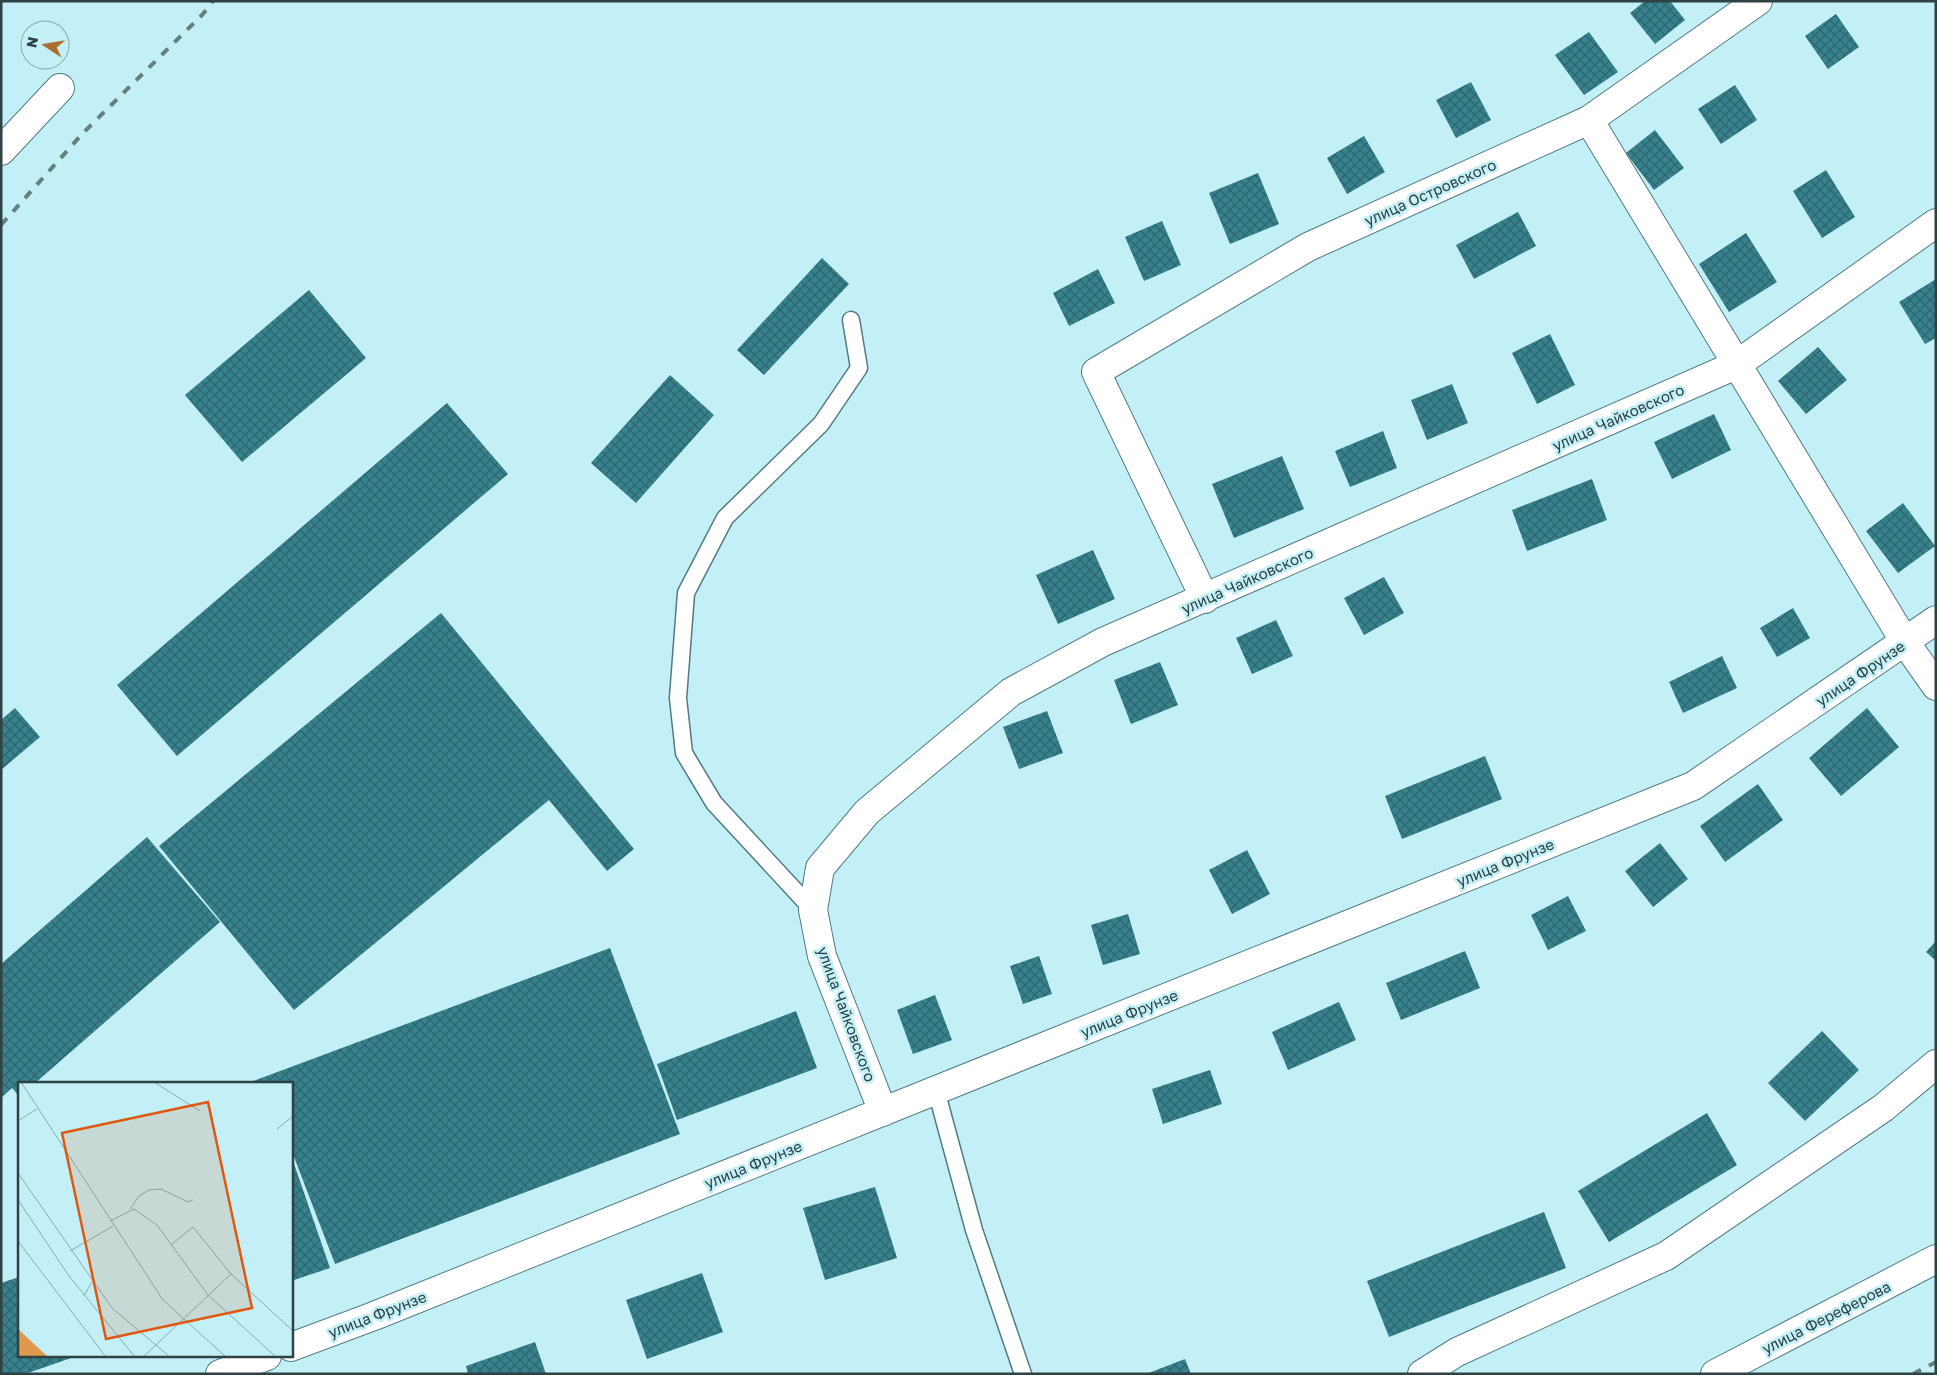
<svg xmlns="http://www.w3.org/2000/svg" width="1937" height="1375" font-family="'Golos Text',sans-serif">
  <defs>
    <pattern id="building-cross-hatch" width="8" height="8" patternUnits="userSpaceOnUse" patternTransform="scale(1.25)"><rect width="8" height="8" fill="#37828c"/><path d="M0 0l8 8M0 8l8-8" fill="none" stroke="#2d666e"/></pattern>
  </defs>
  <rect width="100%" height="100%" fill="#c3f0f7"/>
  <path fill="url(#building-cross-hatch)" d="M1645,1H1670L1685,20L1655,44L1630,13Z
    M1836,14L1859,47L1828,69L1805,36Z
    M1589,32L1618,72L1584,95L1555,55Z
    M1471,82L1491,120L1456,138L1436,100Z
    M1735,85L1757,120L1721,144L1698,109Z
    M1655,130L1684,168L1654,190L1626,153Z
    M1364,136L1385,172L1347,194L1327,158Z
    M1826,170L1855,217L1822,238L1793,191Z
    M1258,173L1279,224L1230,244L1209,193Z
    M1518,212L1536,246L1474,279L1456,245Z
    M1162,221L1181,265L1144,281L1125,237Z
    M1746,233L1777,282L1729,312L1699,264Z
    M822,258L849,284L764,375L737,350Z
    M1098,269L1115,303L1069,326L1053,293Z
    M1936,279V338L1925,344L1899,302Z
    M309,290L366,358L242,462L185,395Z
    M1550,334L1575,385L1537,404L1512,353Z
    M1818,347L1847,380L1806,414L1778,381Z
    M670,375L714,415L636,503L591,463Z
    M1452,384L1468,423L1427,440L1411,400Z
    M447,403L508,474L177,756L117,685Z
    M1714,414L1731,450L1672,479L1654,442Z
    M1383,431L1397,468L1350,487L1335,451Z
    M1282,456L1304,509L1234,538L1212,484Z
    M1592,479L1607,520L1527,551L1512,510Z
    M1903,503L1935,546L1898,573L1866,531Z
    M1093,550L1115,599L1058,624L1036,575Z
    M1384,577L1404,613L1364,635L1344,598Z
    M1793,608L1810,638L1777,657L1760,628Z
    M441,613L634,849L607,871L549,800L294,1010L159,846Z
    M1276,620L1293,656L1252,674L1236,638Z
    M1722,656L1737,688L1683,713L1669,682Z
    M1160,662L1178,705L1131,724L1114,680Z
    M15,708L40,737L1,770V720Z
    M1867,708L1899,747L1841,796L1809,758Z
    M1047,711L1063,753L1019,769L1003,727Z
    M1485,756L1502,799L1402,839L1385,796Z
    M1758,784L1783,820L1725,862L1700,826Z
    M147,837L220,922L34,1084H19V1096L12,1088L1,1098V964Z
    M1660,843L1688,879L1653,907L1625,871Z
    M1247,850L1270,894L1232,914L1209,870Z
    M1568,896L1586,931L1548,950L1531,915Z
    M1128,914L1140,954L1103,965L1091,925Z
    M1936,941V961L1926,952Z
    M610,948L680,1134L335,1264L291,1149V1084L248,1083Z
    M1465,951L1480,988L1401,1020L1386,983Z
    M1039,956L1052,994L1023,1004L1010,966Z
    M935,995L952,1040L913,1054L897,1010Z
    M1339,1002L1356,1040L1288,1070L1272,1032Z
    M796,1011L817,1068L677,1120L657,1064Z
    M1822,1031L1859,1070L1805,1121L1768,1083Z
    M1210,1070L1222,1104L1163,1124L1152,1089Z
    M1707,1113L1737,1165L1609,1242L1578,1191Z
    M291,1155L330,1268L291,1281Z
    M875,1187L897,1258L825,1280L803,1208Z
    M1544,1212L1566,1268L1389,1337L1367,1281Z
    M702,1273L723,1332L647,1359L626,1300Z
    M19,1277V1356L74,1357L25,1374H1V1283Z
    M535,1342L546,1374H468L466,1366Z
    M1185,1359L1191,1374H1146Z"/>
  <g fill="none" stroke-linecap="round" stroke-linejoin="round">
    <g stroke="#527c83" stroke-width="19">
      <path id="lane" d="M813,910L714,803L684,753L678,698L686,593L725,518L821,424L859,368L851,320
        M936,1090L974,1230L1023,1374"/>
    </g>
    <g stroke="#527c83" stroke-width="30">
      <path id="street" d="M1589,120L1905,642L1936,686
        M1,151L60,88
        M1205,599L1096,372L1308,247L1589,120L1758,1
        M883,1112L822,956L813,910L820,868L867,812L1011,692L1103,642L1736,365L1936,223
        M291,1347L374,1316L1693,786L1936,620
        M220,1374L267,1356
        M1422,1374L1457,1352L1666,1256L1883,1108L1936,1064
        M1715,1374L1936,1259"/>
    </g>
    <use href="#lane" stroke="#fff" stroke-width="16"/>
    <use href="#street" stroke="#fff" stroke-width="28"/>
    <path stroke="#637f83" stroke-width="4" stroke-dasharray="9 9" stroke-linecap="butt" d="M1,225L83,133L203,14L213,1
      M1913,1374L1936,1362"/>
  </g>
  <g text-anchor="middle" dominant-baseline="central" stroke-width="5" stroke-linejoin="round" paint-order="stroke">
    <g font-size="15" fill="#2e4143" stroke="#c3f0f7">
      <text transform="translate(1430 192) rotate(-24)">улица Островского</text>
      <text transform="translate(1618 417) rotate(-24)">улица Чайковского</text>
      <text transform="translate(1247 580) rotate(-24)">улица Чайковского</text>
      <text transform="translate(1860 673) rotate(-34)">улица Фрунзе</text>
      <text transform="translate(1505 862) rotate(-22)">улица Фрунзе</text>
      <text transform="translate(1129 1013) rotate(-22)">улица Фрунзе</text>
      <text transform="translate(847 1014) rotate(70)">улица Чайковского</text>
      <text transform="translate(753 1164) rotate(-22)">улица Фрунзе</text>
      <text transform="translate(377 1314) rotate(-21)">улица Фрунзе</text>
      <text transform="translate(1826 1317) rotate(-27)">улица Фереферова</text>
    </g>
  </g>
  <g transform="translate(18 1082)">
    <rect width="275" height="275" fill="#c3f0f7"/>
    <path d="M0,247L30,275H0Z" fill="#df984d"/>
    <path fill="none" stroke="#87aaaf" stroke-width="1" d="M3,0L145,218L208,275M136,0L182,29M0,39L19,27M259,47L275,34M0,91L94,226L152,275M0,118L51,194L117,275M112,127L121,114L131,108L143,107L170,120L175,118M92,139L116,127L139,143L190,213L258,275M0,159L88,275M154,162L175,145L213,192L275,249M52,169L95,144M66,214L74,200M125,275L213,192"/>
    <path fill="#df580f" fill-opacity="0.15" stroke="#df580f" stroke-width="2.5" d="M190,20L234,226L88,257L44,51Z"/>
    <rect width="275" height="275" fill="none" stroke="#2e4143" stroke-width="2.5"/>
  </g>
  <rect width="1937" height="1375" fill="none" stroke="#2e4143" stroke-width="5"/>
  <g transform="translate(45 45) rotate(282)"><circle r="24" fill="#c3f0f7" stroke="#87aaaf"/>
  <path d="M0-4L9 19L0 12L-9 19Z" fill="#ab7031"/>
  <text y="-8" font-size="14" font-weight="bold" text-anchor="middle" fill="#2e4143">N</text>
  </g>
</svg>
